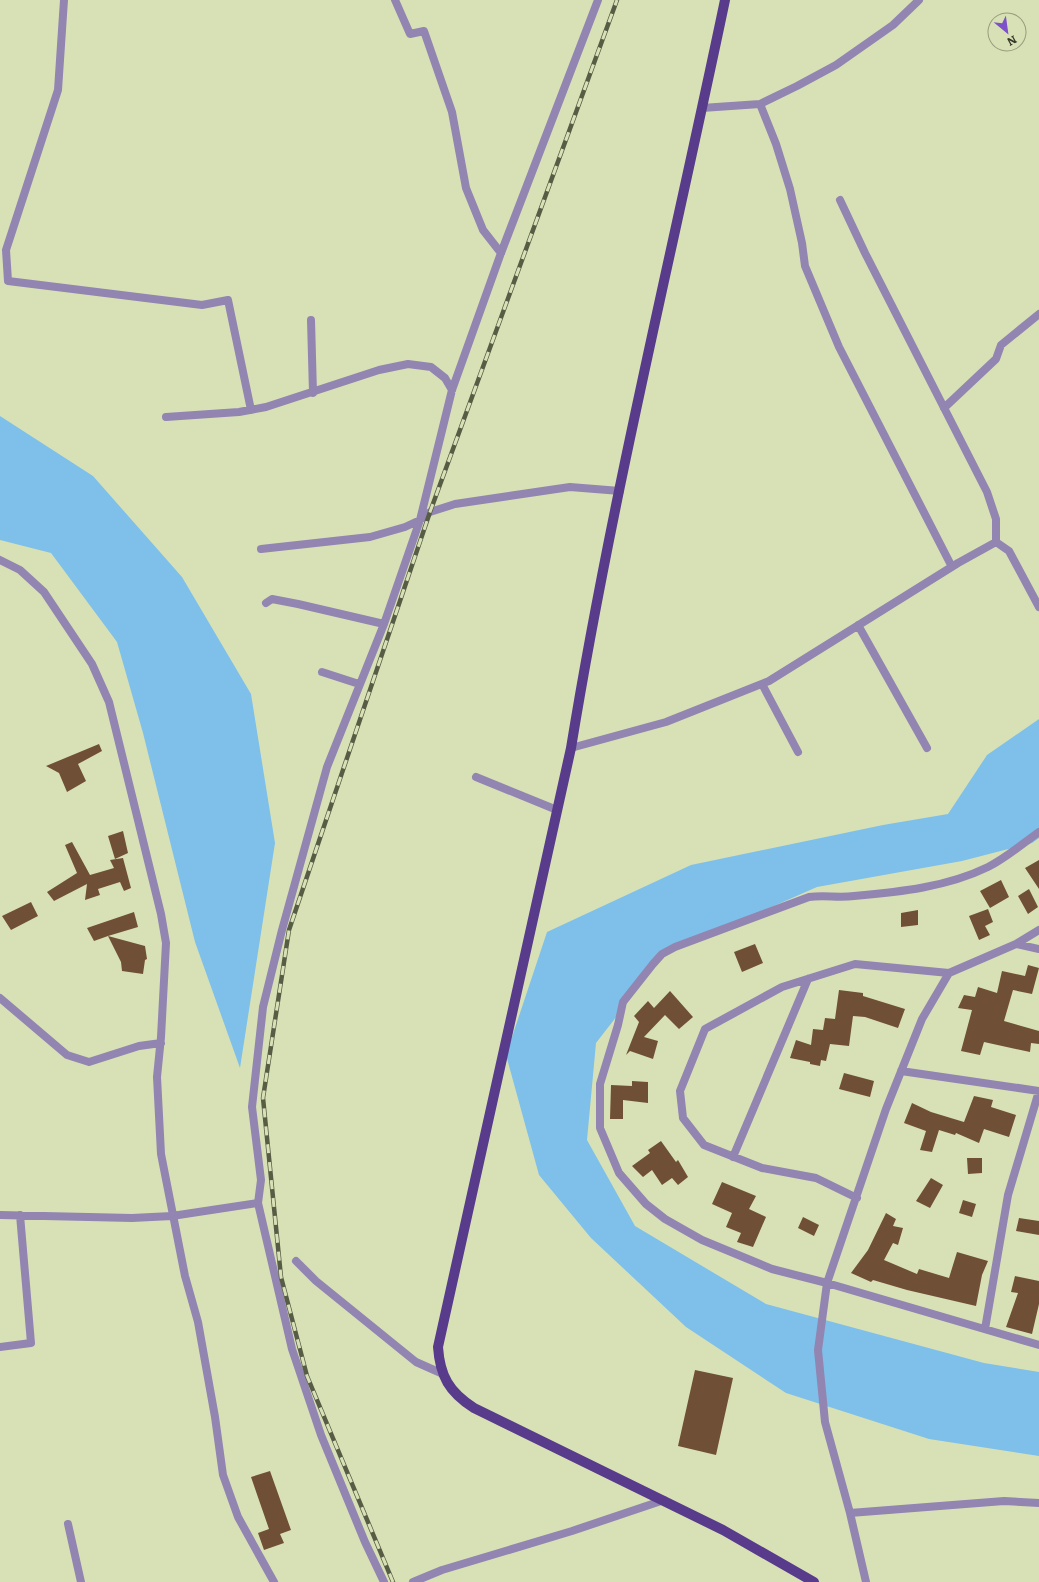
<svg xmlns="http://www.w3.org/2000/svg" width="1039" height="1582" font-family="Literata,serif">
  <rect width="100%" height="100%" fill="#d8e1b6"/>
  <path fill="#7ec0e9" d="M0,416L93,476L182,577L251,694L275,843L240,1068L195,942L143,733L117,642L51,553L0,540Z
    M1039,719V838L1032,843L962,861L817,887L665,954L596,1043L587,1140L635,1226L766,1304L984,1363L1039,1372V1456L929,1439L786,1393L686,1327L591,1238L539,1175L506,1055L547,932L691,865L883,825L948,814L987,755Z"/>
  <path fill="#704f37" d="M99,744L102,751L78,764L86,781L67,792L59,773L46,766Z
    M123,831L128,853L115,859L108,836Z
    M72,842L90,875L114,868L110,860L123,858L131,888L124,891L120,882L98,889L100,895L85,900L87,884L54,901L47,892L77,873L65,845Z
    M1039,860V889L1025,868Z
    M1001,880L1009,897L990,908L980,891Z
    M1029,889L1038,907L1028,914L1018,896Z
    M31,902L38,916L11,930L2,916Z
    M988,909L993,922L985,926L990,935L979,940L969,916Z
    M918,910V925L901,927V913Z
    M134,912L138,927L108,936L145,946L147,959L145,960L143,974L122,971L121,962L108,936L94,941L87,928Z
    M755,944L763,963L742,972L734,952Z
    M1028,965L1039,968L1032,994L1013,990L1004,1021L1039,1031V1044L1031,1043L1030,1052L984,1042L980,1055L961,1051L972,1010L958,1008L964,995L975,997L978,987L997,993L1002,971L1025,976Z
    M839,990L863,993V996L905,1009L898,1028L865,1017L853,1016L849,1046L830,1044L826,1061L821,1060L820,1066L810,1064V1062L790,1058L796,1040L811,1045L813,1029L823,1030L825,1018L835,1019Z
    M670,991L693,1017L679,1029L665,1015L644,1037L658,1041L653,1059L630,1051L626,1055L639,1022L634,1016L648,1001L654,1008Z
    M844,1073L874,1081L870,1097L839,1089Z
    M632,1081L648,1082V1103L623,1100V1119H610L611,1085L632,1086Z
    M974,1096L993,1100L991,1107L1016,1115L1009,1137L984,1129L979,1143L956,1133L955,1135L939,1130L932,1152L920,1150L926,1131L904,1123L912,1103L931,1112L964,1122Z
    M661,1141L676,1162L678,1160L688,1177L678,1185L672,1178L662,1185L652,1170L643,1177L632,1166L650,1153L648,1150Z
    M967,1158H982V1173L968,1174Z
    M931,1178L943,1185L930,1208L916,1201Z
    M722,1182L756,1196L749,1209L766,1217L753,1247L737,1242L741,1233L726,1227L732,1213L712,1204Z
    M963,1200L976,1204L972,1217L959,1213Z
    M886,1213L896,1219L893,1226L903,1228L898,1245L893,1243L884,1260L917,1274L919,1269L949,1278L957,1252L988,1261L982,1275L976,1306L907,1290L873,1280L871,1282L851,1273L868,1250Z
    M803,1217L819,1225L814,1236L798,1228Z
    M1019,1218L1039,1221V1235L1016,1231Z
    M1015,1276L1039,1281V1304L1032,1334L1006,1327L1018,1293L1011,1292Z
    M695,1370L733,1378L716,1455L678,1446Z
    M270,1471L291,1530L280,1534L284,1543L264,1550L258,1533L269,1529L251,1477Z"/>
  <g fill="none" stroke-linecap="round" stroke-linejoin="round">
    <path stroke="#9285b2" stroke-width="8" d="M64,0L58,90L6,250L8,281L202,305L228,300L251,410
      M395,0L410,34L424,31L452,112L466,188L483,230L501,253
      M760,104L776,144L790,189L802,243L805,266L839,347L952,567
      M702,108L760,104L797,86L836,65L893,25L919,0
      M840,200L865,253L987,492L996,519V542
      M311,320L313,393
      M944,408L996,359L1001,345L1039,314
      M166,417L239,412L266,407L379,370L408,364L431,367L445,378L452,390
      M261,549L370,537L405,527L420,520L430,512L455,504L570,487L620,491
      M0,560L20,570L44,592L92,664L109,702L161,914L166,943L161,1037L157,1077L161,1154L185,1276L198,1322L215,1417L223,1475L238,1517L274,1582
      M266,603L272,599L298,604L384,624
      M858,625L927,748
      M322,672L359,684
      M762,684L798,752
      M571,748L666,722L769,681L958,563L996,542L1009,551L1039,607
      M476,777L557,810
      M1039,832C1022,844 1006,858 988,867C947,887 900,892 854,896C839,898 824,895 809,897L675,947L662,954L653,964L623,1002L618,1025L600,1084V1128L619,1173L646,1204L665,1219L702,1240L772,1269L827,1283L1039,1345
      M1016,944L1039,949
      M0,998L67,1055L89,1062L139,1046L161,1043
      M901,1071L1039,1091
      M733,1157L808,979
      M857,1198L816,1178L762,1168L704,1145L683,1118L680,1091L705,1029L782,987L855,964L949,973
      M0,1215L132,1218L172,1216L258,1203
      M296,1261L316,1281L416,1362L443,1374
      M985,1329L1008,1195L1039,1091
      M0,1347L31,1343L20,1215
      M850,1513L1004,1501L1039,1503
      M68,1524L81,1582
      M384,1582L365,1542L321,1435L292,1349L258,1203L261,1180L252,1107L263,1007L282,930L327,767L384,624L420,520L452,390L501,253L598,0
      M413,1582L442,1570L572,1531L664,1500
      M866,1582L850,1513L825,1422L818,1350L827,1283L886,1109L922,1019L949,973L1016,944L1039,930"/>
    <path stroke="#583b8a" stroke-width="10" d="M725,0C673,249 612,497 571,748L438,1347C440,1376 449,1392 474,1408L723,1530L814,1582"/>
    <g stroke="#575c45" stroke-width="4.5">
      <path id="rail" d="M393,1582L307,1376L281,1277L263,1098L289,930L430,512L617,0"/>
    </g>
    <use href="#rail" stroke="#d8e1b6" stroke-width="3" stroke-dasharray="9" stroke-linecap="butt"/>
  </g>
  <g transform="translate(1007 32) rotate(151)"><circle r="19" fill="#d8e1b6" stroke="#979d7d"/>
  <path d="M0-3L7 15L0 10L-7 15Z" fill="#7e50c9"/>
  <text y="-6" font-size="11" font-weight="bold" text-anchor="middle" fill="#353827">N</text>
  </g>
</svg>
